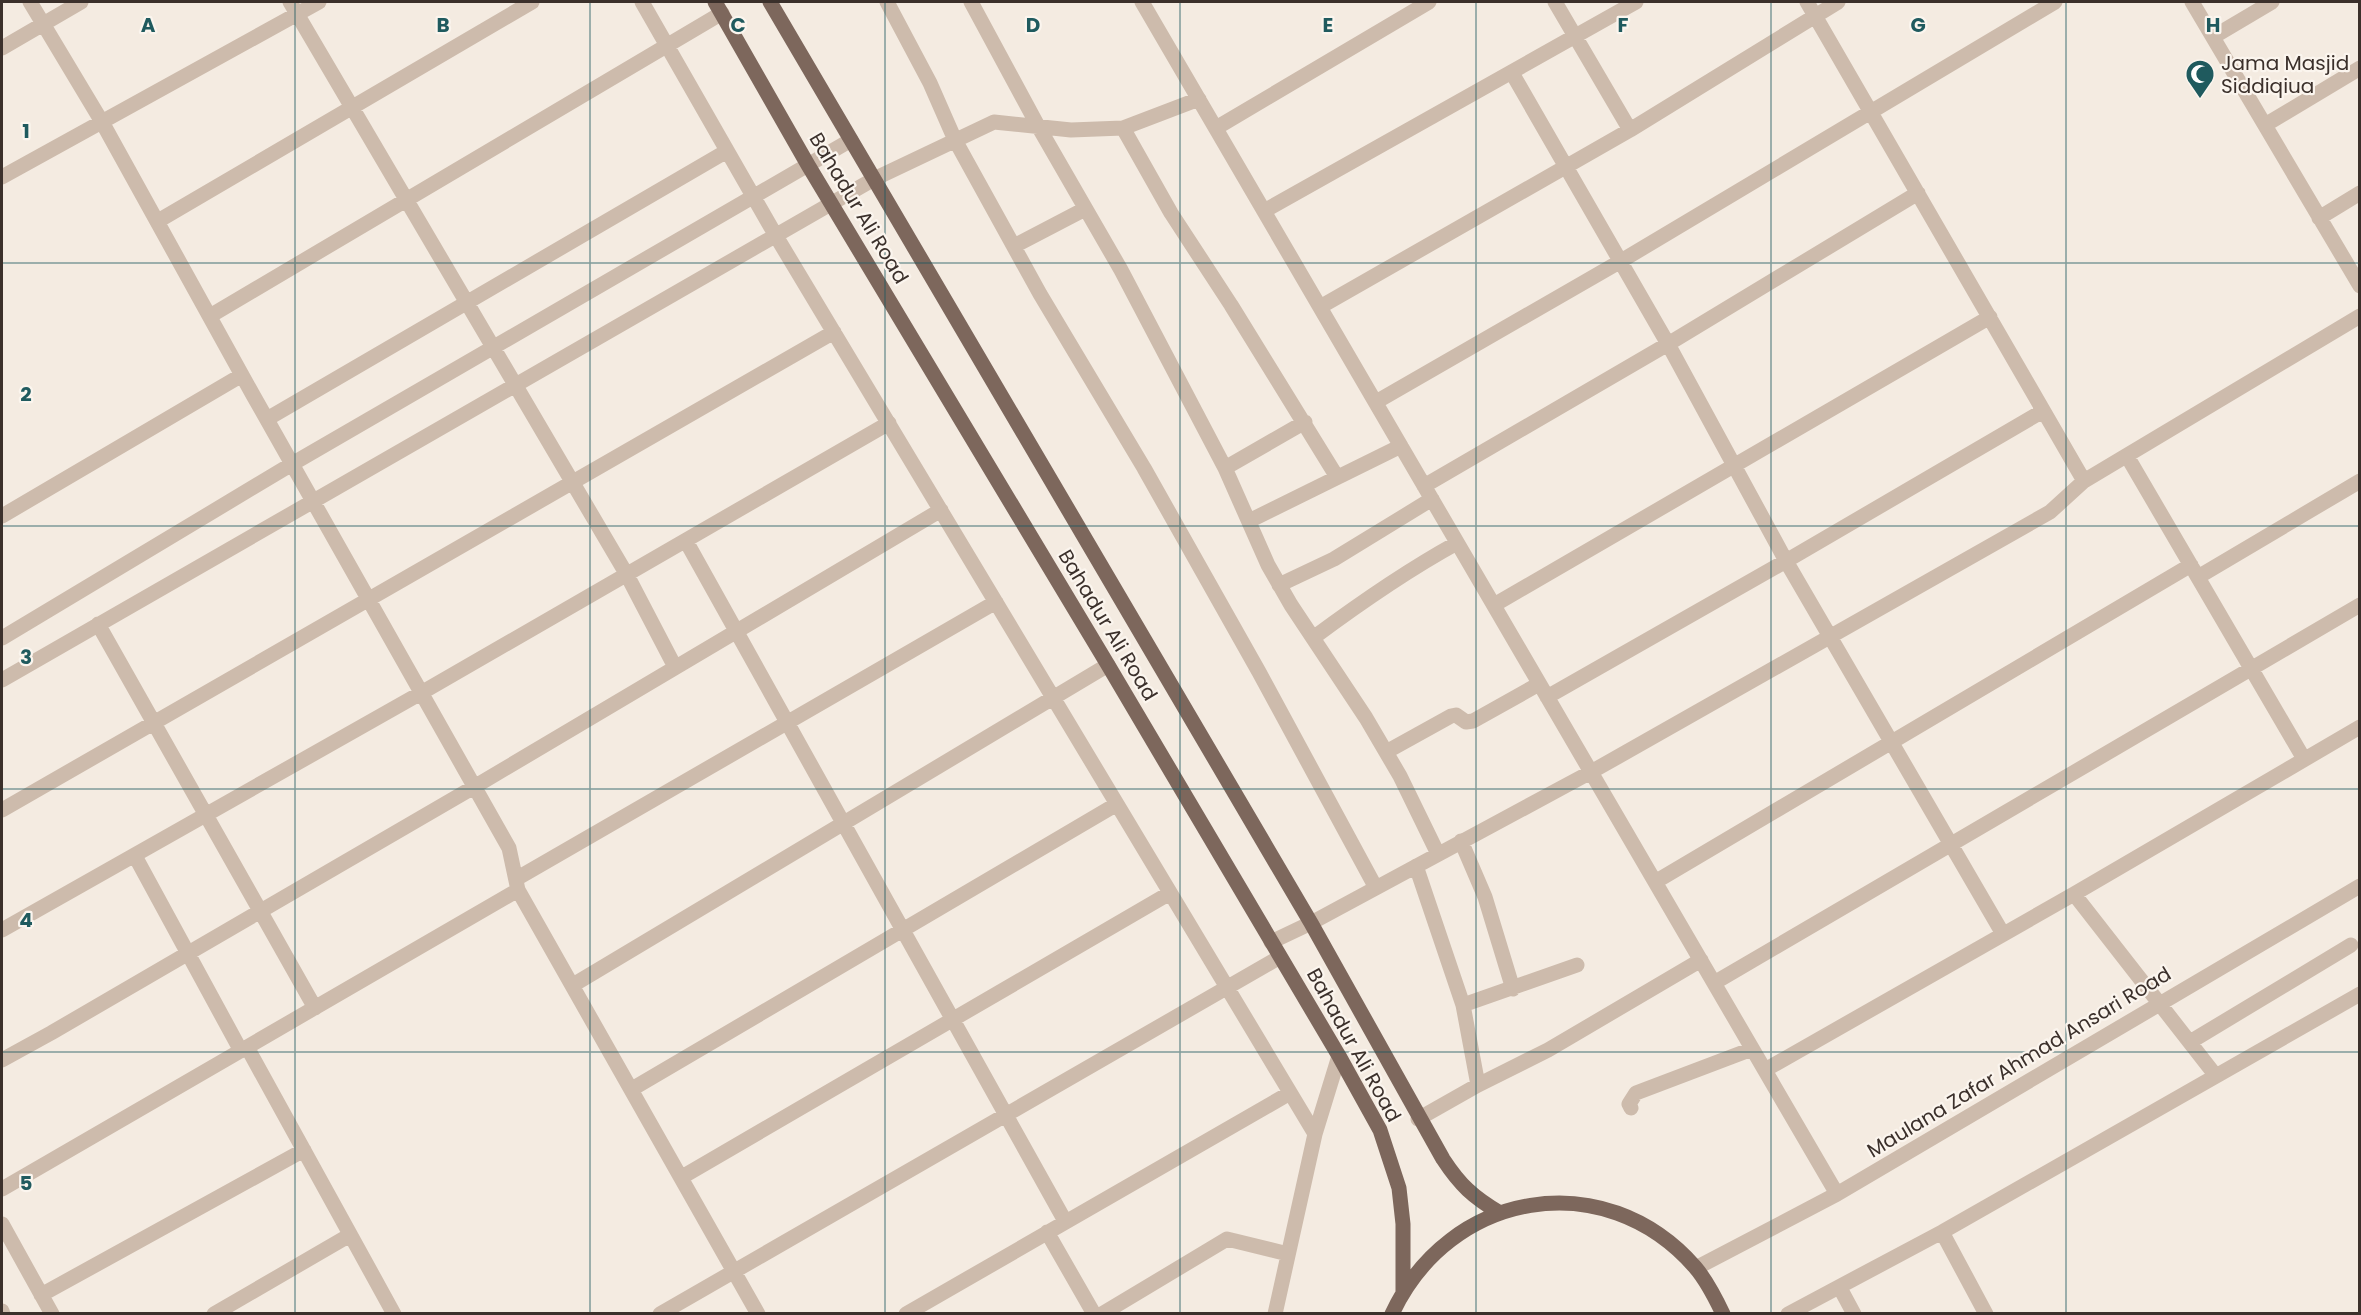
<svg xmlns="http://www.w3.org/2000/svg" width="2361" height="1315" font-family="Poppins,sans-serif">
  <rect width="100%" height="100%" fill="#f4ebe1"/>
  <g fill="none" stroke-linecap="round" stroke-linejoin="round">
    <path stroke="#cdbbac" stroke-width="15" d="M30,2L102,122L253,395L509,848L518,890L758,1314
      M290,2L627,575L675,667
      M642,2L776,236L1315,1134
      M887,2L930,83L955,140L1040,294L1144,468L1259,672L1376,888
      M971,2L1038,126L1121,270L1225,468L1268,565L1291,605L1366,718L1400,776L1438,854
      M1142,2L1837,1194
      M1555,2L1630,130
      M1807,2L2084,481
      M2192,2L2360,286
      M2213,37L2272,2
      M2,48L81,2
      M1512,73L1668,344L1786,561L2003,934
      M2265,125L2360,68
      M1123,128L1171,213L1231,305L1337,477
      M1216,128L1429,2
      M2,177L319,2
      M1264,211L1636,2
      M2319,218L2360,193
      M158,221L532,2
      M1014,246L1085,209
      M1320,307L1630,130L1838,2
      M210,316L722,13
      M1376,402L1621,261L2055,2
      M267,419L727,151
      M2127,456L2304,759
      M1225,468L1305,422
      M1424,486L1668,344L1918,193
      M2,516L242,375
      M1249,521L1401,446
      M686,541L1065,1221
      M2198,577L2360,481
      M1279,585L1334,559L1432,499
      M1494,605L1990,317
      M98,624L315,1008
      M2,638L292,464L851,140
      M1313,638C1360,603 1406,571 1457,543
      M2,680L874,179L994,122L1071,130L1123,128L1199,99
      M1547,697L1786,561L2043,411
      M1386,752L1451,716L1456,715L1466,722L1473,721L1539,684
      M2,810L834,332
      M1461,841L1485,897L1513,989
      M135,856L241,1051
      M1416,866L1463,1005L1478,1085
      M516,879L996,602
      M1655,882L2191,565
      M2074,894L2216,1076
      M2,930L421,693L889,423
      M1271,942L1311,923L1591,772L2050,512L2084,481L2360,316
      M1714,983L2360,605
      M573,985L1108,665
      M1463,1005L1577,965
      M2190,1042L2351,945
      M247,1047L394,1314
      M2,1060L51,1033L474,787L941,510
      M1765,1070L2074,894L2360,727
      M632,1089L1117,804
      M1631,1108L1629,1104L1636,1093L1752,1049
      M1418,1119L1478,1085L1548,1050L1701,960
      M682,1177L1170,893
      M2,1189L518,890
      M2,1224L52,1314
      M1047,1232L1094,1314
      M1942,1232L1986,1314
      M1696,1268L1837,1194L2360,886
      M1840,1288L1854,1314
      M41,1295L304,1150
      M2,1311L3,1314
      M214,1314L350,1235
      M660,1314L1280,957
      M906,1314L1290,1093
      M1102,1314L1227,1239L1288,1254
      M1275,1314L1315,1134L1339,1056
      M1788,1314L1942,1232L2360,994"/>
    <path stroke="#7d675c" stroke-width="15" d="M715,2L808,165L1108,665L1339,1056L1380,1130L1399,1188L1403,1224V1291
      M770,2L1311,923L1443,1159C1460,1185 1473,1197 1500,1213
      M1392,1314C1449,1191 1604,1163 1695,1267C1707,1281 1715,1297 1723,1314"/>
  </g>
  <path fill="none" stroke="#1f5a5e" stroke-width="1.5" stroke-opacity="0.55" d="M295,2V1314M590,2V1314M885,2V1314M1180,2V1314M1476,2V1314M1771,2V1314M2066,2V1314M2,263H2360M2,526H2360M2,789H2360M2,1052H2360"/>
  <defs>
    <g id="mosque-pin" transform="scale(1.5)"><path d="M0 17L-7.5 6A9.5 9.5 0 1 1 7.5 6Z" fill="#1f5a5e" stroke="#fbf5ee"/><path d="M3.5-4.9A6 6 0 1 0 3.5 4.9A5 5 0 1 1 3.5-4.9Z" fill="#fff"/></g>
  </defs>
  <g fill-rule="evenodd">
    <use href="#mosque-pin" x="2200" y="74"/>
  </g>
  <g text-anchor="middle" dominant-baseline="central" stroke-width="4.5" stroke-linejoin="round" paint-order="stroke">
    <g font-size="20" fill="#3b302b" stroke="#fbf5ee" text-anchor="start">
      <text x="2221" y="63">Jama Masjid<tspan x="2221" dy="23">Siddiqiua</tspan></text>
    </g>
    <g font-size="20" fill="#3b302b" stroke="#fbf5ee">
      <text transform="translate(859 208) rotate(59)">Bahadur Ali Road</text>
      <text transform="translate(1108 625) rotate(59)">Bahadur Ali Road</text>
      <text transform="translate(1354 1045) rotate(61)">Bahadur Ali Road</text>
      <text transform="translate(2019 1062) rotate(-31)">Maulana Zafar Ahmad Ansari Road</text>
    </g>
  </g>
  <g font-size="20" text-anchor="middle" font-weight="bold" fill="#1f5a5e" stroke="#fbf5ee" stroke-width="4.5" stroke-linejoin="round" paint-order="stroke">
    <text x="148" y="32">A</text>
    <text x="443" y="32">B</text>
    <text x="738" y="32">C</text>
    <text x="1033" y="32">D</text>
    <text x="1328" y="32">E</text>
    <text x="1623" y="32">F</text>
    <text x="1918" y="32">G</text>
    <text x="2213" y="32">H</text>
    <text x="26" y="138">1</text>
    <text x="26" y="401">2</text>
    <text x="26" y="664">3</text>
    <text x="26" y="927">4</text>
    <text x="26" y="1190">5</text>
  </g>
  <rect width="2361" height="1315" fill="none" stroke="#3b302b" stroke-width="6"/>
</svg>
